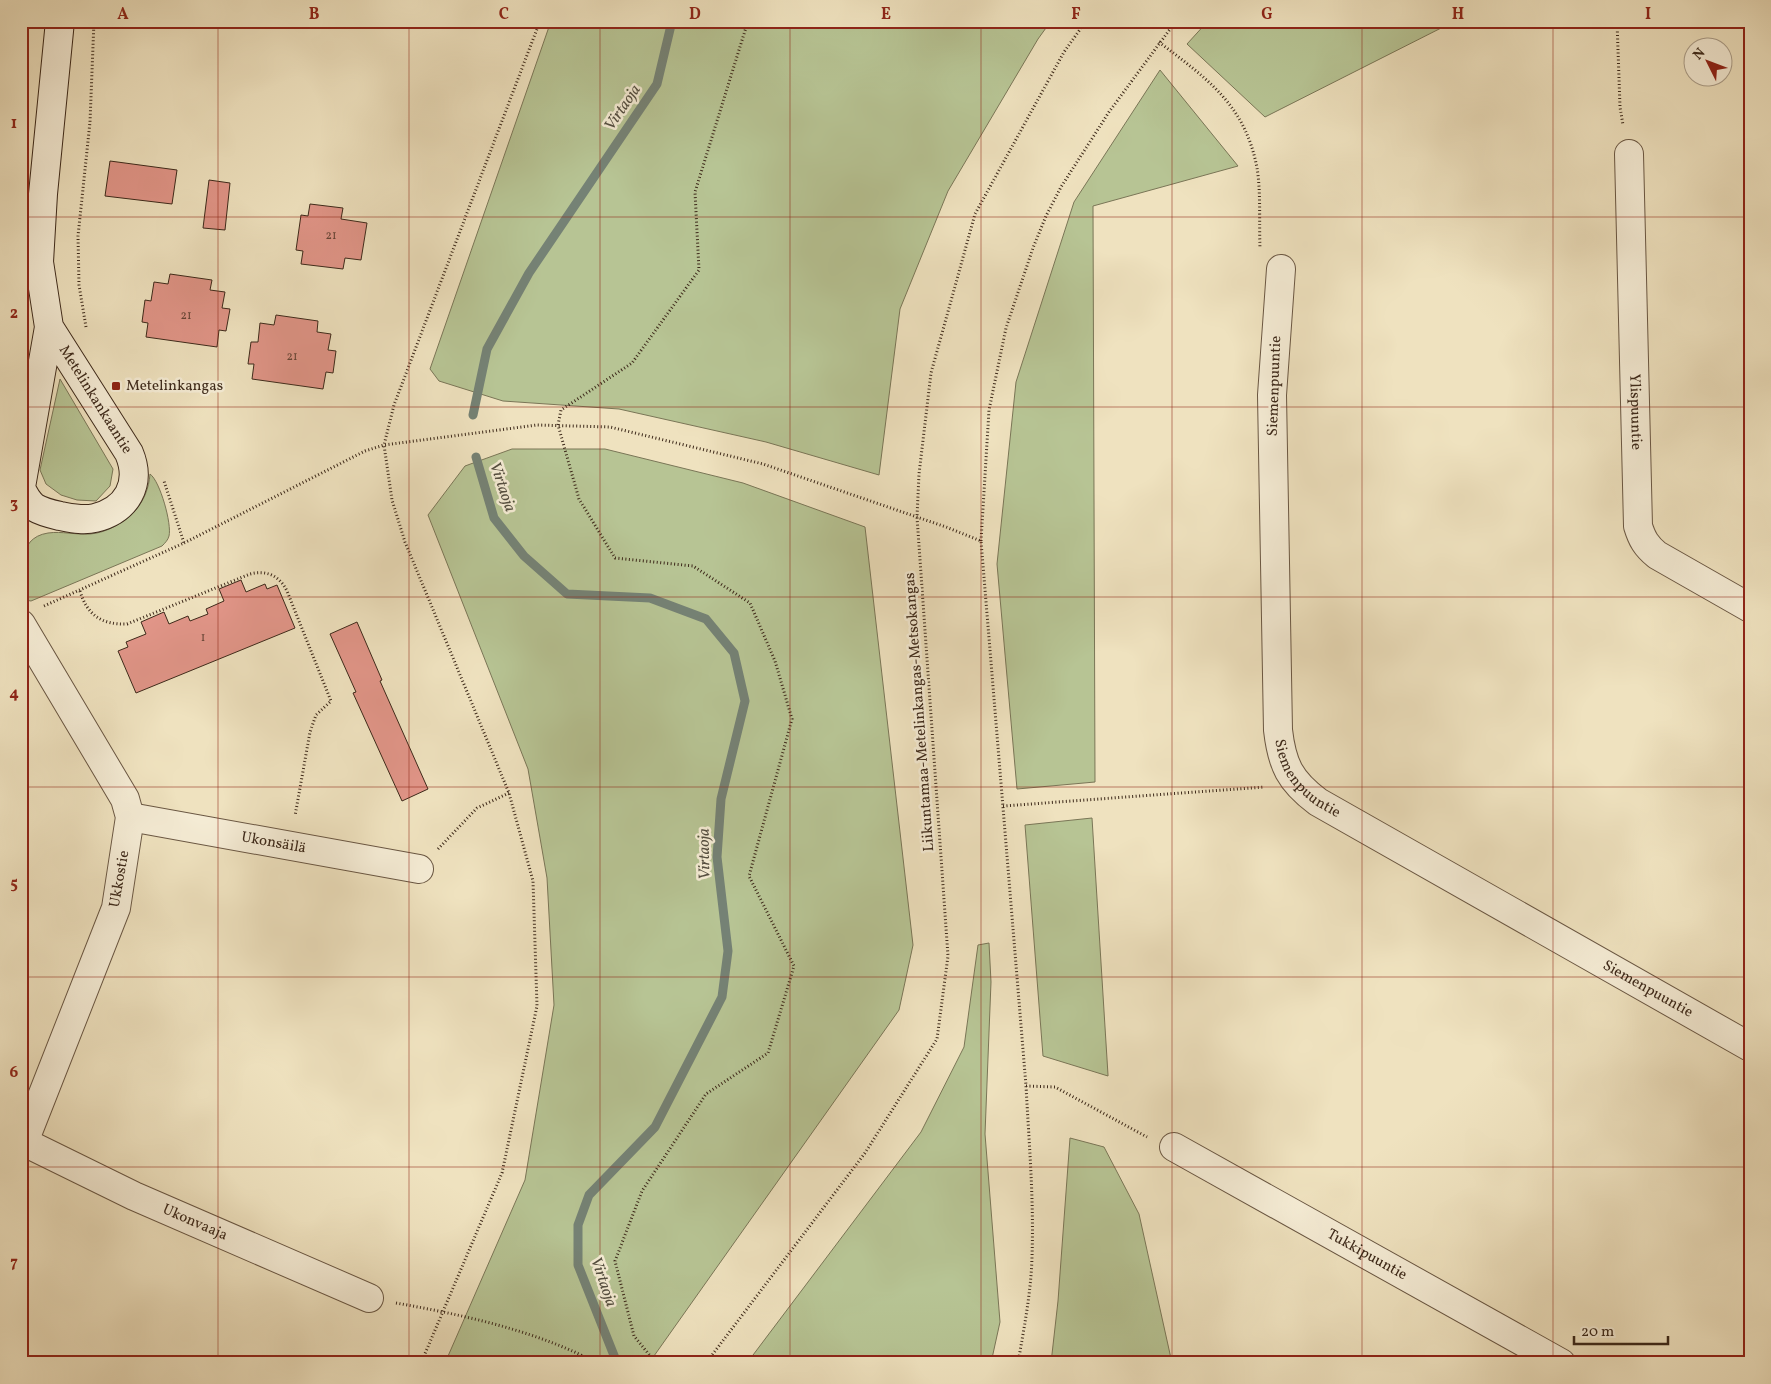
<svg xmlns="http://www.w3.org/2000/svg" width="1771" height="1384" font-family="Vollkorn,serif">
  <rect width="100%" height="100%" fill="#efe2bf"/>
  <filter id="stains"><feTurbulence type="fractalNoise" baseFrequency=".004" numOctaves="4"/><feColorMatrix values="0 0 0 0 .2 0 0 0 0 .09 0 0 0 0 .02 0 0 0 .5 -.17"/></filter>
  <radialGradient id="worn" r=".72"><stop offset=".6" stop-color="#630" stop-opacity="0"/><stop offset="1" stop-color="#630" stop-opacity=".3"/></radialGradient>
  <path fill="#b7c494" stroke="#7a7657" d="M551,21H1051L1038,39L948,191L900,309L879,475L766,442L619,409L503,401L439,381L430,369Z
    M1208,21H1455L1265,117L1187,44Z
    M1160,70L1238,166L1093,206L1095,782L1017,789L997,564L1016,382L1074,202Z
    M60,379L113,469L110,486L96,501L77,500L61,495L46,484L40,470Z
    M512,449H605L743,483L865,527L913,945L899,1010L649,1363H445L525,1180L554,1005L547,878L528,769L428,515L465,466Z
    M150,474C160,481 172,524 169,536C168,540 165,543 162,546L31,601L25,600C21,576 15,538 48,533C62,531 76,535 90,534C106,533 123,523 134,512C144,501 149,488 150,474Z
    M1092,818L1108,1075V1076L1043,1056L1025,825Z
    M989,943L991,982L985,1134L1000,1322L991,1363H747L921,1132L964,1047L978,945Z
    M1070,1138L1104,1147L1139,1214L1172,1363H1051L1058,1301Z"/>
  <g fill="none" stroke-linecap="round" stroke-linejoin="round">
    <path stroke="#758275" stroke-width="9" d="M473,415L487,349L529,273L657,84L672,21
      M476,457L494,518L524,556L567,594L650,598L706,619L734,653L745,701L721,799L717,857L728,951L722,997L655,1127L589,1195L578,1225V1265L617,1363"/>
  </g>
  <path fill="#e19588" stroke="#3d291a" d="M110,161L177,170L172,204L105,196Z
    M209,180L230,183L225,230L203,228Z
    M310,204L343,208L341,219L367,223L361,260L345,258L343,269L301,264L303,251L296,250L301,215L308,216Z
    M170,274L212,280L210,290L225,292L222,308L230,309L226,331L219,330L217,347L146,337L148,323L142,322L145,300L151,301L154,282L168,284Z
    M276,315L318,321L317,332L331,334L328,350L336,351L333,373L326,372L323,389L252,379L254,364H248L251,342H258L260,323L274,325Z
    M241,580L246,592L265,584L267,589L277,585L295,628L136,693L118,651L128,647L126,642L146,634L141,622L164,612L169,624L188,616L190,621L208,614L206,609L224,601L219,589Z
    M357,622L382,680L380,681L428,789L402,801L353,693L356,692L330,634Z"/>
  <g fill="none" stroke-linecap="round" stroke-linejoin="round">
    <g stroke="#6a5743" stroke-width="30">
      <g id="street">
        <path id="s1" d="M1629,154L1638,526C1642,539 1646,546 1657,555L1750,608"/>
        <path d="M21,259L39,262"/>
        <path id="s2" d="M1281,269L1272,395L1278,730C1282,765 1290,781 1318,802L1750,1047"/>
        <path d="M21,624L125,799L130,817L116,908L24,1142L21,1144"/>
        <path id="s3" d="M130,817L419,869"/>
        <path id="s4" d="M24,1142L134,1196L369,1298"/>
        <path id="s5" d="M1174,1147L1561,1363"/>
      </g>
    </g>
    <g stroke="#3d291a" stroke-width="30">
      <path id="secondary" d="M21,487L49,327L39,262L43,194L60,21
        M21,488C24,495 28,502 34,507C42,512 51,514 60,516C71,518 83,521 95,518C127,510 142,484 129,453L49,327"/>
    </g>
    <path stroke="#3d291a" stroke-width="3" stroke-dasharray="1 2.5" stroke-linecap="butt" d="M1617,21L1620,107L1623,125
      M1159,42C1207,79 1245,104 1257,168C1261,191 1259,224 1260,248
      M86,327L79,285L78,236L90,122L94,21
      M981,541L989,410L1006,328L1033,248L1046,216L1061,187L1109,112L1176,21
      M184,543L365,451L384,445L537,425L610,427L763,464L946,527L981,541L1026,1086C1029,1143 1034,1200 1032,1257C1031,1293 1024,1328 1018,1363
      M80,591C87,615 102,625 127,624L250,574C266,570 279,575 287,591L331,701L316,715L310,732L295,816
      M44,606L184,543L164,481
      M1003,806L1264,787
      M438,849L477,808L509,793
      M1026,1086L1055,1087L1147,1137
      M396,1303C458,1314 524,1328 581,1355L582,1363
      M421,1363L502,1173L537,1006L533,881L509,793L405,542L392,500L384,445L394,405L540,21
      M656,1363L634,1336L615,1261L642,1191L706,1094L768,1053L794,966L749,876L792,719L775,661L750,603L693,566L615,558L579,499L558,425L561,410L632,363L699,270L695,192L748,21
      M706,1363L865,1153L937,1039L948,956L917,517L919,474L931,373L975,214L1064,52L1086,21"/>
    <use href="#street" stroke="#f5ecd5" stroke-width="28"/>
    <use href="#secondary" stroke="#f5ecd5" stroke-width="28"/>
  </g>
  <path fill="none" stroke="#8f2418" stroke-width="1" stroke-opacity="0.55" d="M218,21V1363M409,21V1363M600,21V1363M790,21V1363M981,21V1363M1172,21V1363M1362,21V1363M1553,21V1363M21,217H1750M21,407H1750M21,597H1750M21,787H1750M21,977H1750M21,1167H1750"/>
  <rect fill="#8f2418" stroke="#f5ecd5" stroke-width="2" x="111" y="381" width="10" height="10" rx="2.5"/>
  <g text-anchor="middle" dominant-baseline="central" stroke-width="5" stroke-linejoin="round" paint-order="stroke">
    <g font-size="12" fill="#664436">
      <text x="331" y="236">21</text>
      <text x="186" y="316">21</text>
      <text x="292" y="357">21</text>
      <text x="203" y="638">1</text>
    </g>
    <g font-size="15" fill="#3d291a" stroke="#f5ecd5" text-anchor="start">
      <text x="126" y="386">Metelinkangas</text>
    </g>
    <g font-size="15" fill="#3d291a" stroke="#f5ecd5">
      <text transform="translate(1275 386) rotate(-88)">Siemenpuuntie</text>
      <text transform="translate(95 400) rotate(58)">Metelinkankaantie</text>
      <text stroke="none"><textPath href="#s1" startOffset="258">Ylispuuntie</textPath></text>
      <text transform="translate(920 712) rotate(-94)">Liikuntamaa-Metelinkangas-Metsokangas</text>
      <text stroke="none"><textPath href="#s2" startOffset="521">Siemenpuuntie</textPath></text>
      <text stroke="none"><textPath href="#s3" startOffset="146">Ukonsäilä</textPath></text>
      <text transform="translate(120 879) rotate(-80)">Ukkostie</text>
      <text stroke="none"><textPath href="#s2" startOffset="926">Siemenpuuntie</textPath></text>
      <text stroke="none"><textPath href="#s4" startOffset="189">Ukonvaaja</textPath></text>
      <text stroke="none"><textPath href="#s5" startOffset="221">Tukkipuuntie</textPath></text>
    </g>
    <g font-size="16" font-style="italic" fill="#544e40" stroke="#f5ecd5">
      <text transform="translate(623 108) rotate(-56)">Virtaoja</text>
      <text transform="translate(502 487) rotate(71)">Virtaoja</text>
      <text transform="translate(705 854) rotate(-91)">Virtaoja</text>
      <text transform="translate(603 1282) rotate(71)">Virtaoja</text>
    </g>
  </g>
  <rect width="1771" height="1384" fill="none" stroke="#efe2bf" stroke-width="55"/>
  <g transform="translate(1708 62) rotate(312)"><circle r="24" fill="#f5ecd5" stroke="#ab9e8a"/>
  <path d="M0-4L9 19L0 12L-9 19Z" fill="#8f2418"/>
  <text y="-8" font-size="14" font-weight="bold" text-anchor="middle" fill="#3d291a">N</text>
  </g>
  <path d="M1574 1336v8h94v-8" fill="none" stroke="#3d291a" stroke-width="2.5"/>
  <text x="1581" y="1336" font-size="15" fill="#3d291a" stroke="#f5ecd5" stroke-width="4" paint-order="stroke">20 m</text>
  <rect x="28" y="28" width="1716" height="1328" fill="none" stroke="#8f2418" stroke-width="2"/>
  <g font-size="16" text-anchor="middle" font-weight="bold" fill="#8f2418">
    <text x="123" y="19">A</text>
    <text x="314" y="19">B</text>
    <text x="504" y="19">C</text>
    <text x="695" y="19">D</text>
    <text x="886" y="19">E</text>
    <text x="1076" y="19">F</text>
    <text x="1267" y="19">G</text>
    <text x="1458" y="19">H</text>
    <text x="1648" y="19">I</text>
    <text x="14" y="128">1</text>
    <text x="14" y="318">2</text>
    <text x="14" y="508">3</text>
    <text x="14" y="698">4</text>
    <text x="14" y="888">5</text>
    <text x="14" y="1077">6</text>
    <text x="14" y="1267">7</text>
  </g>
  <rect width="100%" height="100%" filter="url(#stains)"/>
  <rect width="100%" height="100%" fill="url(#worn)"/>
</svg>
